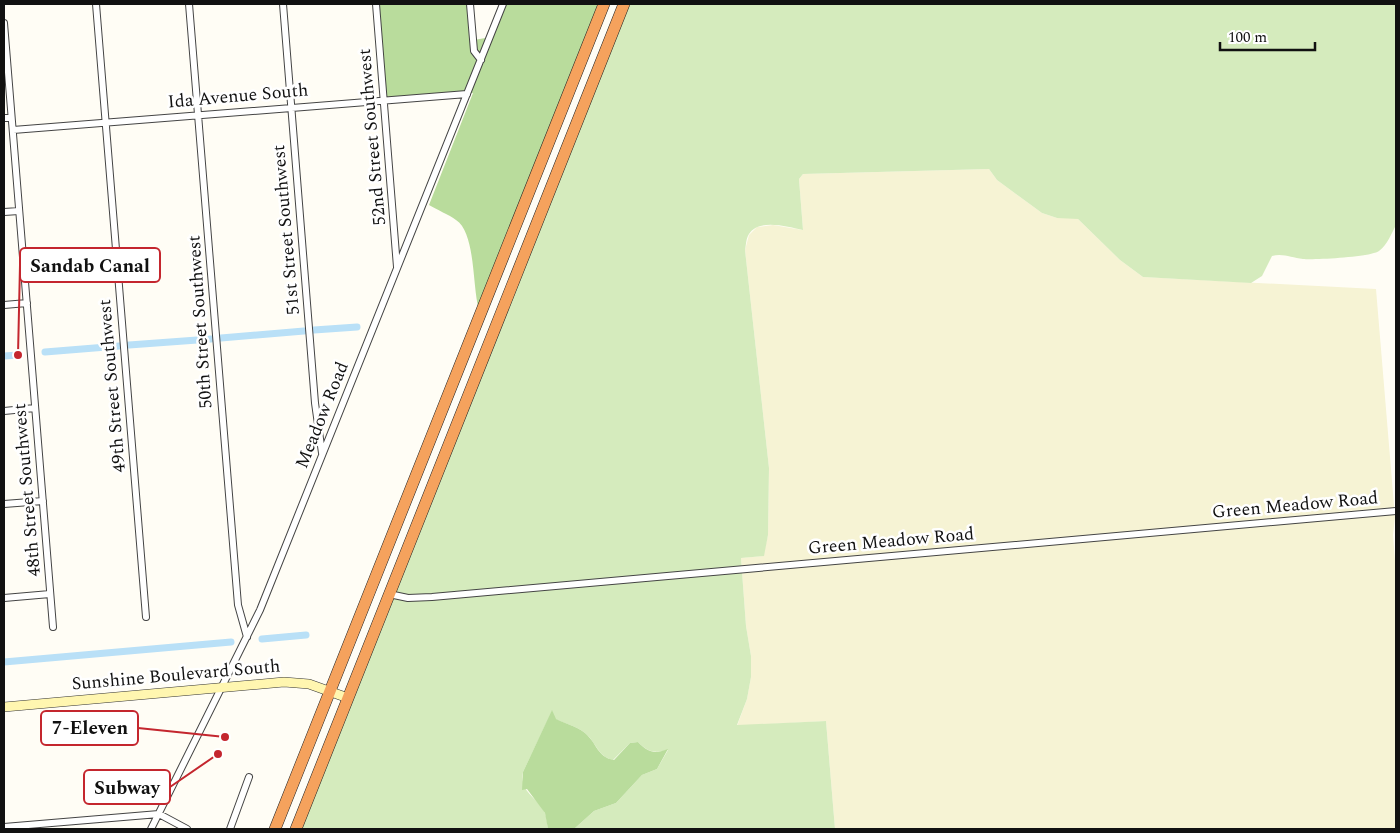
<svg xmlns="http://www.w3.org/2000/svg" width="1400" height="833" font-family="Spectral,serif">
  <rect width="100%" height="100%" fill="#fffdf5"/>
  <path fill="#f6f3d4" d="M989,169L997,180L1042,213L1057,218H1077L1120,260L1143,277L1376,289L1395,517L1393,535L1396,573V829H835L826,721L737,726L747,699L751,677V656L746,626L741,558L763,556L768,535L769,468L745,250L749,235L757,227L773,225L803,230L799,179L803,174Z"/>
  <path fill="#d5ebbd" d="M628,4H1396V225C1391,234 1388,244 1379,251C1371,257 1315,260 1303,259C1292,258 1283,253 1272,256L1262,276L1251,283L1143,277L1120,260L1078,219L1057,218L1042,213L997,180L989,169L803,174L799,179L803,230C788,227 759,218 749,234C746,238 746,246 745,250L769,468L768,535L764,556L741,558L746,626L751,656V677L747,699L737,725L826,721L835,829H574L594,811L616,803L642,775L657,769L668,750C654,753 649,753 638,742L630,743L613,760C597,756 597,743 585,733C576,726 566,724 555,719L552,711L523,772C519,793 539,798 545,813C547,818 547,824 548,829H300Z"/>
  <path fill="#b9dc9c" d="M376,4H470L474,40L491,37L504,4H600L479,310C472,287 476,233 456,220C448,214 437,210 429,205L473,93L384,98Z
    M552,710L556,719C566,724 576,726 585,733C597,743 597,757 614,760L630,743L638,742C649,753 654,754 668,749L657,769L642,775L616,803L594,811L574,829H548L545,813L527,789L522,790L523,772Z"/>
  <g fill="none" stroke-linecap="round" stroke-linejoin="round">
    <path stroke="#b9e0f7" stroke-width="7" d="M314,330L357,327
      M221,338L304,331
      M129,345L211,339
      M45,352L119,346
      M4,356L18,355
      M262,639L306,635
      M4,662L231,642"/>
    <g stroke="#444" stroke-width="8">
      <path id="street" d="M96,4L146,617
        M189,4L238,605L247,637
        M283,4L315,403L322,453
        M376,4L397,267
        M470,4L474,51L481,60
        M4,23L53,627
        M4,118H11
        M13,130L467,94
        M4,212L19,211
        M4,305L27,303
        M4,411L35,408
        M4,504L43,501
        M389,594L408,598L432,597L1396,511
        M4,598L50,594
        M4,827L159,814L187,829
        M151,829L260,610L503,4
        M230,829L249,777"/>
    </g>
    <g stroke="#333" stroke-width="10">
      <path id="secondary" d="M4,707L284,682L309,684L348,698"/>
    </g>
    <g stroke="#222" stroke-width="12">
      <path id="highway" d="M275,829L604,4
        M296,829L624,4"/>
    </g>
    <use href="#street" stroke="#fff" stroke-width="6"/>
    <use href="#secondary" stroke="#fff6b0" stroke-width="9"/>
    <use href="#highway" stroke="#f5a25d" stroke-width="11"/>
  </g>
  <g text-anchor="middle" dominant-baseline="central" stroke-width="5" stroke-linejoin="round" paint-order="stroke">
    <g font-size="18" fill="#111" stroke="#fff">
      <text transform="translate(238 96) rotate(-5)">Ida Avenue South</text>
      <text transform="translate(372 137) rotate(-95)">52nd Street Southwest</text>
      <text transform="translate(286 230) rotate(-95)">51st Street Southwest</text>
      <text transform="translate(200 322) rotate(-94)">50th Street Southwest</text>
      <text transform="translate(112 386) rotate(-95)">49th Street Southwest</text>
      <text transform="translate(322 415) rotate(-68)">Meadow Road</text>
      <text transform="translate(27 490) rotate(-95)">48th Street Southwest</text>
      <text transform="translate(1295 505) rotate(-5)">Green Meadow Road</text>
      <text transform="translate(891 541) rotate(-5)">Green Meadow Road</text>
      <text transform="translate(176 675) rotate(-5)">Sunshine Boulevard South</text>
    </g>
  </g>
  <path fill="none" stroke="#c4262e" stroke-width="2" d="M18 355L20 265M225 737L138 728M218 754L170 787"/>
  <g fill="#c4262e" stroke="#fff" stroke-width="2">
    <circle cx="18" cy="355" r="5"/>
    <circle cx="225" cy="737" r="5"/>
    <circle cx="218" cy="754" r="5"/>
  </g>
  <g fill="#fff" stroke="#c4262e" stroke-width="2">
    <rect x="20" y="248" width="140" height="34" rx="5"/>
    <rect x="41" y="711" width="97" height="34" rx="5"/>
    <rect x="84" y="770" width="86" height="34" rx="5"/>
  </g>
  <g font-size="19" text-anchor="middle" font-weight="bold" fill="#111">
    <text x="90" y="272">Sandab Canal</text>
    <text x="90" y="734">7-Eleven</text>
    <text x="127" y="794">Subway</text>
  </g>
  <rect width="1400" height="833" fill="none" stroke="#111111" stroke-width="10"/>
  <path d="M1220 42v8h95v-8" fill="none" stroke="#111111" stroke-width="2.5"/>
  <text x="1228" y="42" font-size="15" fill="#111111" stroke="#ffffff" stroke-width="4" paint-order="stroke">100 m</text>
</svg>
